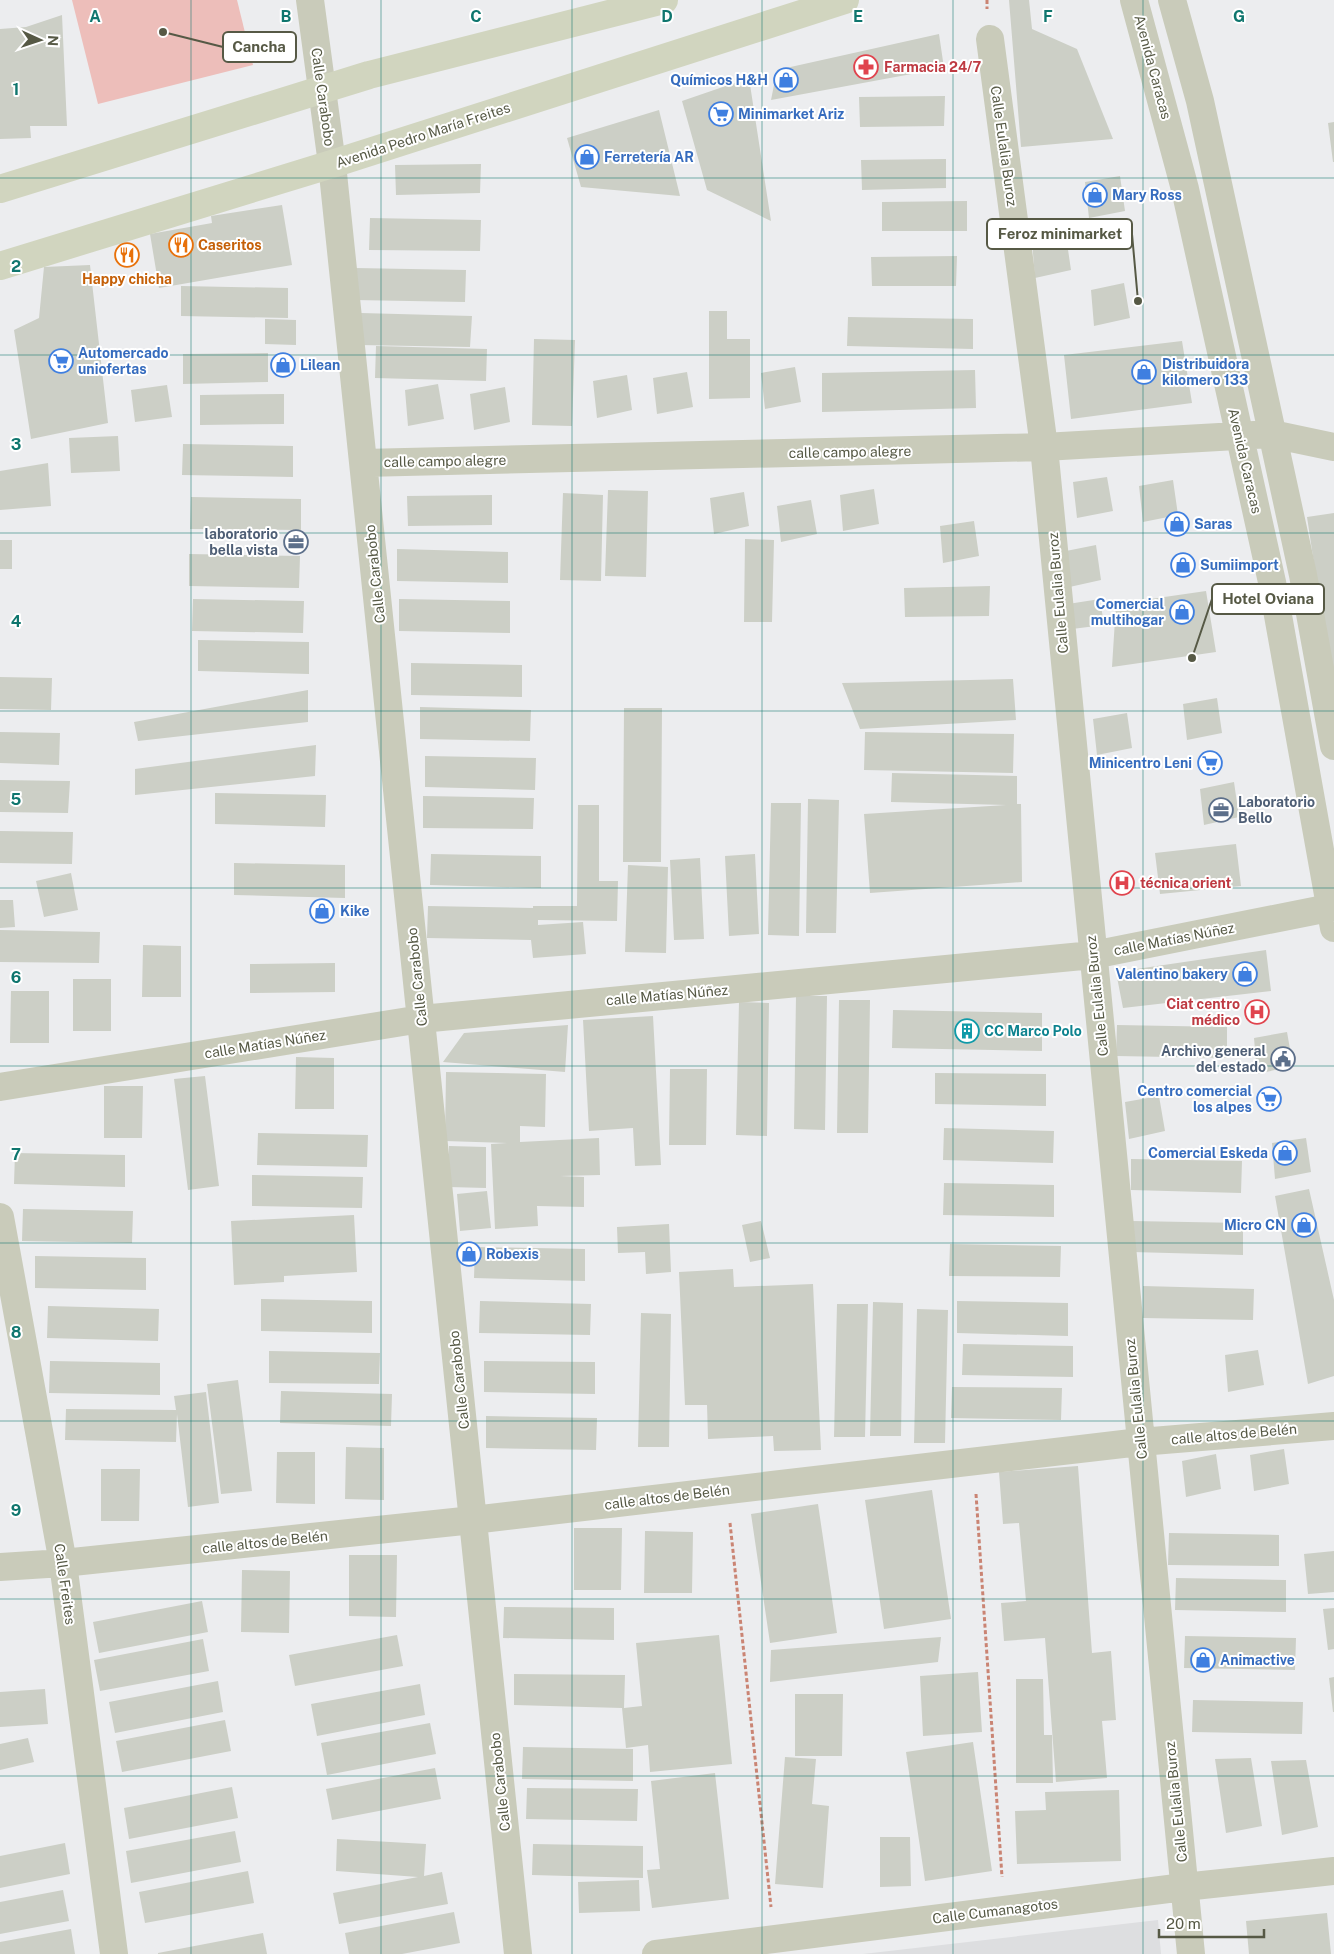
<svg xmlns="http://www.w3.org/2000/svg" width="1334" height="1954" font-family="'Public Sans',sans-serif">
  <rect width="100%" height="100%" fill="#ecedef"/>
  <path fill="#dddee0" d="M1158,1920L1161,1954H863Z"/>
  <path fill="#edbeba" d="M72,0H237L253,65L98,104Z"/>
  <path fill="#cccfc6" d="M1009,0H1029L1032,29L1077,49L1113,139L1021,147Z
    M62,15L67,126H30L31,138L0,139V29L26,27Z
    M939,34L944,68L771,100L777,70Z
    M749,78L771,221L707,190L682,101Z
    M945,96L944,126L860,127L859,97Z
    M659,110L680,196L581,187L567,138Z
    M1334,122V162H1333L1328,123Z
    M946,159V188L862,190L861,160Z
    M481,164L480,193L396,195L395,165Z
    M1120,176L1125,211L1089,218L1085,182Z
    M967,201V231H882V202Z
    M282,205L292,265L159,288L150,234L212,223L211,216Z
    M370,218L481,220L480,251L369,250Z
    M1066,236L1071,270L1035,278L1032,241Z
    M957,256L956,286H872L871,257Z
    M90,265L108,423L31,439L14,330L39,318L44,267Z
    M355,268L466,270L465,302L354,300Z
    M1124,283L1130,318L1094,326L1091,290Z
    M181,286L288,288V318L181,316Z
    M709,311H727V339H750V398L709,399Z
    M361,313L472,316L470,347L360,345Z
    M848,317L973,319V349L847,346Z
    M265,319L296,320V345L265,344Z
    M534,339L575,340L572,426L532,425Z
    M1182,341L1192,403L1071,419L1064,355Z
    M376,346L487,349L486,381L375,378Z
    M268,353V382L183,384V354Z
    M795,367L801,402L765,409L761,373Z
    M975,370L976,408L822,412V373Z
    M687,372L693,407L657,414L653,378Z
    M627,375L632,410L597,418L593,381Z
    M438,384L444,419L408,426L405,390Z
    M167,385L172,417L135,422L131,390Z
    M505,387L510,422L474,430L470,394Z
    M284,394V424L200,425V395Z
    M118,436L120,471L71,473L69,438Z
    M183,444L293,446V477L182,475Z
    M48,463L51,506L0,510V471Z
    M1107,477L1113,511L1077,518L1073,482Z
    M1173,480L1178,515L1143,522L1139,486Z
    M874,489L879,524L843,531L840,495Z
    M608,490L648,491L646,577L605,576Z
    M744,492L749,526L714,534L710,498Z
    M563,493L603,495L601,581L560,580Z
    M492,495V525L408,526L407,496Z
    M191,497L301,499V530L190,529Z
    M811,500L817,534L781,542L777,506Z
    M1334,513V689H1333L1307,517Z
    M974,521L979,556L943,563L940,526Z
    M745,539L774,540L772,622H744Z
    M0,540H12V569H0Z
    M1096,545L1101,580L1065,588L1061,552Z
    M397,549L508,552V583L397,581Z
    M189,554L300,556L299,588L189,586Z
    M990,586L989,616L905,617L904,588Z
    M1206,591L1216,652L1112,667L1116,604Z
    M193,599L304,601L303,633L192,631Z
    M399,599L510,601V633L399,631Z
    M1100,599L1104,625L1072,629L1068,604Z
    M198,640L309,642V674L198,671Z
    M411,663L522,665V697L411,695Z
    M0,677L52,678L51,710L0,709Z
    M1013,679L1016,720L860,729L842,683Z
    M308,690V722L138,741L134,722Z
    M1217,698L1222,733L1187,740L1183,704Z
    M420,707L531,710L530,741L420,739Z
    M624,708H662L661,862H623Z
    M1127,713L1132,748L1097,755L1093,719Z
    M0,732L60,733L59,765L0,763Z
    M865,732L1014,734L1013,773L864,770Z
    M316,745L315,776L135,795V769Z
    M425,756L536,758L535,790L425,787Z
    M892,773L1017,776V804H1021L1022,882L870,893L864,814L1006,805L891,802Z
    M0,780L70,781L68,813L0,812Z
    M1234,782L1239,817L1204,825L1200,789Z
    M215,793L326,795L325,827L215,824Z
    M423,796L534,798L533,829L423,828Z
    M808,799L839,800L836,933H806Z
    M771,803H801L799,936L768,935Z
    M578,805H599V881H618L617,921L538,920V925L583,922L586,954L533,958L531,940L427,938L428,906L533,908V906H577Z
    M0,831L73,832L72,864L0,863Z
    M1236,844L1241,886L1160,894L1155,853Z
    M431,854L541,856V888L430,885Z
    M755,854L759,934L729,936L725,856Z
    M700,858L704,939L674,940L670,860Z
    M234,863L345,865V898L234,895Z
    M628,865L668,867L666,953L625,952Z
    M71,873L78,910L44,917L36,881Z
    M0,900H13L15,927L0,928Z
    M0,930L100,932L99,963L0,962Z
    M143,945L181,946V997H142Z
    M1266,950L1271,991L1123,1008L1116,972Z
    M335,963V992L250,993V964Z
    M73,979H111V1031H73Z
    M11,991H49V1043H10Z
    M796,996H827L825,1130L794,1129Z
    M839,1000H870L868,1133H837Z
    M739,1002L769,1003L767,1136L736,1135Z
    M893,1010L1042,1013V1051L892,1048Z
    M653,1016L661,1165L635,1166L633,1128L589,1131L583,1020Z
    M568,1025L565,1072L443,1062L464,1033Z
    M1117,1025L1227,1027V1058L1116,1056Z
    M1287,1032L1293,1066L1257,1074L1254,1038Z
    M296,1057L334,1058V1109H295Z
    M670,1069H707L706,1145H669Z
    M446,1072L546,1074L545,1127L520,1126V1142L599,1138L600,1175L560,1176L584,1177V1207L537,1206L538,1226L495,1229L491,1144L507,1143L445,1141Z
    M935,1073L1046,1074V1106L935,1104Z
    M205,1076L219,1186L188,1190L174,1079Z
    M104,1086H143L142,1138H104Z
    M1159,1096L1165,1131L1129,1139L1125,1102Z
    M944,1128L1054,1131L1053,1163L943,1160Z
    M258,1133L368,1135L367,1167L257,1165Z
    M1306,1138L1311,1172L1275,1179L1272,1143Z
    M449,1146L486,1147V1188L449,1187Z
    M15,1153L125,1155V1187L14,1184Z
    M1131,1159L1242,1161L1241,1193L1131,1190Z
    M252,1175L363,1177L362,1208L252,1206Z
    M944,1183L1054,1185V1217L943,1215Z
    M1309,1189L1334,1300V1376L1308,1384L1275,1196Z
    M487,1191L491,1228L460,1231L457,1194Z
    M23,1209L133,1211L132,1243L22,1241Z
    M354,1215L357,1272L284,1276V1282L234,1285L231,1221Z
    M761,1221L770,1258L750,1262L742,1225Z
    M1132,1221L1243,1223V1255L1132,1252Z
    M669,1224L671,1272L646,1274L645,1252L618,1253L617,1227Z
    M950,1244L1061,1246L1060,1277L949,1276Z
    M475,1247L585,1249V1281L474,1278Z
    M35,1256L146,1258V1290L35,1288Z
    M733,1269L734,1287L813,1284L821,1450L774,1451L773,1436L708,1439L707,1405H685L679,1272Z
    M1143,1286L1254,1289L1253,1320L1143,1318Z
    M261,1299L372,1301V1333L261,1331Z
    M480,1301L591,1304L590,1335L479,1333Z
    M957,1301L1068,1303V1336L957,1333Z
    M873,1302L903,1303L901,1436H870Z
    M837,1304H868L865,1437H834Z
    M48,1306L159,1309L158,1341L47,1338Z
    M917,1309L948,1310L945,1443H914Z
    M641,1313L671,1314L669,1447H638Z
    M963,1344L1073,1346V1377L962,1375Z
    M1258,1350L1264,1385L1228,1392L1225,1355Z
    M269,1351L380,1353L379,1384L269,1383Z
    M50,1361L160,1363V1395L49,1393Z
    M484,1361L595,1362V1394L484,1392Z
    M238,1380L252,1491L221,1494L207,1384Z
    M952,1387L1062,1388L1061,1420L951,1418Z
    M281,1391L392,1394L391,1426L280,1423Z
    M206,1392L219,1503L188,1507L177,1414L176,1442L65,1440L66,1409L176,1410L174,1396Z
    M486,1416L597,1418L596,1450L486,1448Z
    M346,1447L384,1448V1500L345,1499Z
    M1284,1449L1289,1484L1254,1491L1250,1455Z
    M277,1452H315V1504L276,1503Z
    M1216,1454L1221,1489L1186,1497L1182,1461Z
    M1078,1466L1092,1653L1111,1651L1116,1720L1102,1721L1107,1778L1056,1782L1045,1638L1004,1641L1001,1603L1026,1601L1019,1523L1003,1524L999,1472Z
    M101,1469H140L139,1521H101Z
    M932,1490L951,1619L884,1629L865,1500Z
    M818,1504L837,1633L770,1643L751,1514Z
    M574,1528H622L621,1590H574Z
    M645,1531L693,1532L692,1593H644Z
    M1169,1533L1279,1535V1566L1168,1565Z
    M1334,1551V1592L1308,1594L1304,1554Z
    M349,1555H397L396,1617L349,1616Z
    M242,1570L290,1571L289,1633L241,1632Z
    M1176,1578L1286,1580V1612L1175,1610Z
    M202,1601L208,1632L99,1653L93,1622Z
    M504,1607L614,1608V1640L503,1638Z
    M1334,1608V1649L1328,1650L1323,1609Z
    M397,1635L403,1666L295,1686L289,1655Z
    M719,1635L732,1764L650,1772L648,1745L626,1748L622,1708L514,1705V1674L625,1675L624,1708L642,1706L636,1643Z
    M1185,1636L1296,1638L1295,1670L1184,1668Z
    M941,1637L938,1662L770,1682L771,1650Z
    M203,1639L209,1671L100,1691L94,1660Z
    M978,1672L982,1732L923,1736L920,1676Z
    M1334,1677V1712H1333L1329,1678Z
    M1016,1679H1043L1044,1735H1052L1053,1783H1016Z
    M218,1681L223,1712L115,1733L109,1702Z
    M420,1684L425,1715L317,1736L311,1704Z
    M45,1689L48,1724L0,1727V1692Z
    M795,1694H843L842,1756H795Z
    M1193,1700L1303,1702L1302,1734L1192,1732Z
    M225,1720L231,1751L122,1772L116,1741Z
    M430,1723L436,1754L327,1775L321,1743Z
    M28,1738L34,1762L0,1770V1744Z
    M973,1742L992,1871L925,1881L906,1752Z
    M523,1747L633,1749V1781L522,1779Z
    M785,1757L816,1759L812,1804L829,1806L823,1888L775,1884Z
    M1251,1758L1262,1826L1226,1833L1215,1759Z
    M1306,1760L1318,1827L1282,1835L1271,1761Z
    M435,1768L441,1799L332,1820L326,1789Z
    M715,1773L729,1899L652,1908L647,1870L660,1869L651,1781Z
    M232,1787L238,1818L129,1839L124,1808Z
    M527,1788L638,1789L637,1821L526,1819Z
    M1119,1790L1121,1861L1017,1864L1015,1811L1046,1810L1045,1792Z
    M235,1831L241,1862L131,1883L126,1851Z
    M880,1837H910L911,1886L880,1887Z
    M337,1839L426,1844L424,1876L442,1872L448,1904L339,1924L333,1893L418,1877L336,1871Z
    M65,1843L70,1874L0,1888V1856Z
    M533,1844L643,1846V1878L532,1875Z
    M248,1871L254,1903L145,1923L139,1892Z
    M639,1880L640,1911L579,1913L578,1882Z
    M63,1890L69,1921L0,1934V1902Z
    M454,1912L460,1943L402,1954H349L345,1933Z
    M1327,1913L1331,1954H1249L1246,1921Z
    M71,1929L75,1954H0V1942Z
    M263,1933L267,1954H158V1953Z"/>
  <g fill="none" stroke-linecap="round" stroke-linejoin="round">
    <path stroke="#ca8473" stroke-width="3" stroke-dasharray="4 2.5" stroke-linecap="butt" d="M987,0V9
      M976,1494L1002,1877
      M730,1523L771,1907"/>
    <path stroke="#c9cbba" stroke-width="28" d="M310,0L332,164L518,1954
      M1134,0L1185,189L1272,582L1334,928
      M1172,0L1200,101L1303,575L1334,746
      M990,39L1044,447L1191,1954
      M363,463L1044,447L1272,434L1334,447
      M0,1087L421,1019L1093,955L1334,907
      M0,1217L63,1563L114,1954
      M0,1567L63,1563L473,1520L1140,1442L1334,1426
      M656,1954L1184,1887L1334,1871"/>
    <path stroke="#d1d5bf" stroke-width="28" d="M0,189L369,75L664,0
      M0,266L332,164L845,0"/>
  </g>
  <path fill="none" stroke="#0f766e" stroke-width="1" stroke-opacity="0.55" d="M191,0V1954M381,0V1954M572,0V1954M762,0V1954M953,0V1954M1143,0V1954M0,178H1334M0,355H1334M0,533H1334M0,711H1334M0,888H1334M0,1066H1334M0,1243H1334M0,1421H1334M0,1599H1334M0,1776H1334"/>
  <defs>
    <g id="pharmacy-ring" transform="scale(1.25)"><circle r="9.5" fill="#fff" stroke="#e0444e" stroke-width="1.5"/><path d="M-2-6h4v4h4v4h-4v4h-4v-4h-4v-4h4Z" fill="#e0444e"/></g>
    <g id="shop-ring" transform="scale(1.25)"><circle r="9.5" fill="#fff" stroke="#3f7fe0" stroke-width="1.5"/><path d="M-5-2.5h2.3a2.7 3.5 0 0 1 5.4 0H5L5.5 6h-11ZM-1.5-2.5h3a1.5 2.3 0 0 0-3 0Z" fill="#3f7fe0"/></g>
    <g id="supermarket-ring" transform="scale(1.25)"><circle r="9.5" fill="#fff" stroke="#3f7fe0" stroke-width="1.5"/><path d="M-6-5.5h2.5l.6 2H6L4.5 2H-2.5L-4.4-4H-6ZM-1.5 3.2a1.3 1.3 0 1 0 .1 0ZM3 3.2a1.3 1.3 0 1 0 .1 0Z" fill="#3f7fe0"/></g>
    <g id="restaurant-ring" transform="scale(1.25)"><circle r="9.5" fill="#fff" stroke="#e8710a" stroke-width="1.5"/><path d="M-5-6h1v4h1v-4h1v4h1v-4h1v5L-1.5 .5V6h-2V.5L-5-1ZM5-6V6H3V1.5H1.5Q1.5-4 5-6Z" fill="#e8710a"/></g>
    <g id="office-ring" transform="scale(1.25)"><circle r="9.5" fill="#fff" stroke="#5c6f8a" stroke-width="1.5"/><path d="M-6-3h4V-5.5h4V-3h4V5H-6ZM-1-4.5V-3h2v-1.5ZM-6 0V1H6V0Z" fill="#5c6f8a"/></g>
    <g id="hospital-ring" transform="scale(1.25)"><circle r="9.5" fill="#fff" stroke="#e0444e" stroke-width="1.5"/><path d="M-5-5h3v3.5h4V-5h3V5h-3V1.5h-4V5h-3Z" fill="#e0444e"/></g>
    <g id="building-ring" transform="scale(1.25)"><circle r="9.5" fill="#fff" stroke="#0f9aa8" stroke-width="1.5"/><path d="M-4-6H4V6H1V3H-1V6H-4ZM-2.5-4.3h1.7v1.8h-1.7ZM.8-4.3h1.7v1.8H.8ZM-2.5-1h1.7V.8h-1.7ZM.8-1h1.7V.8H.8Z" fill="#0f9aa8"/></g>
    <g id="civic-ring" transform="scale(1.25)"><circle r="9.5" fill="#fff" stroke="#5c6f8a" stroke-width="1.5"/><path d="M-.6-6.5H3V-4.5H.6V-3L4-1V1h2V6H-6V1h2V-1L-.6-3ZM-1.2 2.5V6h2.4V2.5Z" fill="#5c6f8a"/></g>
  </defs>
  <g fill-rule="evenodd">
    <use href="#pharmacy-ring" x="866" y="67"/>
    <use href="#shop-ring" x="786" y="80"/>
    <use href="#supermarket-ring" x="721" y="114"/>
    <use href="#shop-ring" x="587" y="157"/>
    <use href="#shop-ring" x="1095" y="195"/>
    <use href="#restaurant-ring" x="181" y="245"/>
    <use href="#restaurant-ring" x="127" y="255"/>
    <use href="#supermarket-ring" x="61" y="361"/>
    <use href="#shop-ring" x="283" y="365"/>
    <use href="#shop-ring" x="1144" y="372"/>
    <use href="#shop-ring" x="1177" y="524"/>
    <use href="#office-ring" x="296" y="542"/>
    <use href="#shop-ring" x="1183" y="565"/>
    <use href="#shop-ring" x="1182" y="612"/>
    <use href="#supermarket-ring" x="1210" y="763"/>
    <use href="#office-ring" x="1221" y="810"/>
    <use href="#hospital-ring" x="1122" y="883"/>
    <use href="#shop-ring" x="322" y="911"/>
    <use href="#shop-ring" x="1245" y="974"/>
    <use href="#hospital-ring" x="1257" y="1012"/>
    <use href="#building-ring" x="967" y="1031"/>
    <use href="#civic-ring" x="1283" y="1059"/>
    <use href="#supermarket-ring" x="1269" y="1099"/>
    <use href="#shop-ring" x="1285" y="1153"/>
    <use href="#shop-ring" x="1304" y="1225"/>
    <use href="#shop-ring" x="469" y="1254"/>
    <use href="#shop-ring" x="1203" y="1660"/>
  </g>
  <g text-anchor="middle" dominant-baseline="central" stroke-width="4" stroke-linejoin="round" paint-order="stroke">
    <g font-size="14" font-weight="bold" fill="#be3a42" stroke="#fff" text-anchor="start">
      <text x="884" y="67">Farmacia 24/7</text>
      <text x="1140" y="883">técnica orient</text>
      <text x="1240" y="1004" text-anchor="end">Ciat centro<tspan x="1240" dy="16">médico</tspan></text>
    </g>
    <g font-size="14" fill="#565945" stroke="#fff">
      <text transform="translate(1153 67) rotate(75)">Avenida Caracas</text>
      <text transform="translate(323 97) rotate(82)">Calle Carabobo</text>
      <text transform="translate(423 135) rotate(-18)">Avenida Pedro María Freites</text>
      <text transform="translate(1004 146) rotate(82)">Calle Eulalia Buroz</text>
      <text transform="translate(850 452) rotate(-1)">calle campo alegre</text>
      <text transform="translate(445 461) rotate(-1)">calle campo alegre</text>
      <text transform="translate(1245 461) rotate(77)">Avenida Caracas</text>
      <text transform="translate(375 574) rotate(-96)">Calle Carabobo</text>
      <text transform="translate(1058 593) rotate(-95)">Calle Eulalia Buroz</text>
      <text transform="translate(1174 939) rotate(-11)">calle Matías Núñez</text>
      <text transform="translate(417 977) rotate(-96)">Calle Carabobo</text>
      <text transform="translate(667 995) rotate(-5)">calle Matías Núñez</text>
      <text transform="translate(1097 996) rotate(-96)">Calle Eulalia Buroz</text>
      <text transform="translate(265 1044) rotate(-9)">calle Matías Núñez</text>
      <text transform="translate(459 1380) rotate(-96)">Calle Carabobo</text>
      <text transform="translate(1136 1399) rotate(-96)">Calle Eulalia Buroz</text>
      <text transform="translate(1234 1434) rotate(-5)">calle altos de Belén</text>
      <text transform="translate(667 1497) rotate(-7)">calle altos de Belén</text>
      <text transform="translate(265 1542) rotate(-6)">calle altos de Belén</text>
      <text transform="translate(65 1584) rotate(82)">Calle Freites</text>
      <text transform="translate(500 1782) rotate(-96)">Calle Carabobo</text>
      <text transform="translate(1176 1802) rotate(-96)">Calle Eulalia Buroz</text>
      <text transform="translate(995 1911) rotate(-7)">Calle Cumanagotos</text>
    </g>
    <g font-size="14" font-weight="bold" fill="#366cbe" stroke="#fff" text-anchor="start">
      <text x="768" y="80" text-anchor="end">Químicos H&amp;H</text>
      <text x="738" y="114">Minimarket Ariz</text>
      <text x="604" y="157">Ferretería AR</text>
      <text x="1112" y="195">Mary Ross</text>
      <text x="78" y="353">Automercado<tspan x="78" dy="16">uniofertas</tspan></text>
      <text x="1162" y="364">Distribuidora<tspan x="1162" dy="16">kilomero 133</tspan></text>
      <text x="300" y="365">Lilean</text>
      <text x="1194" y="524">Saras</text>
      <text x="1200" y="565">Sumiimport</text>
      <text x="1164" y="604" text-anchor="end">Comercial<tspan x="1164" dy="16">multihogar</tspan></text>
      <text x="1192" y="763" text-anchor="end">Minicentro Leni</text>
      <text x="340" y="911">Kike</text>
      <text x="1228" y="974" text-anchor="end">Valentino bakery</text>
      <text x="1252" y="1091" text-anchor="end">Centro comercial<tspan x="1252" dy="16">los alpes</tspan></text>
      <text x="1268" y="1153" text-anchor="end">Comercial Eskeda</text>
      <text x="1286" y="1225" text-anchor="end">Micro CN</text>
      <text x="486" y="1254">Robexis</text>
      <text x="1220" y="1660">Animactive</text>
    </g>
    <g font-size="14" font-weight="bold" fill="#c56008" stroke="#fff" text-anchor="start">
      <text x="198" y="245">Caseritos</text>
      <text x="127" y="279" text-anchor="middle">Happy chicha</text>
    </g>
    <g font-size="14" font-weight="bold" fill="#4e5e75" stroke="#fff" text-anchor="end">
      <text x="278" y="534">laboratorio<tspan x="278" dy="16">bella vista</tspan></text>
      <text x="1238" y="802" text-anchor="start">Laboratorio<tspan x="1238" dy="16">Bello</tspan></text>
      <text x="1266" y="1051">Archivo general<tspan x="1266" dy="16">del estado</tspan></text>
    </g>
    <g font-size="14" font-weight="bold" fill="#0d838f" stroke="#fff" text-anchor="start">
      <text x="984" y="1031">CC Marco Polo</text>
    </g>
  </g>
  <g font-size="16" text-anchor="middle" font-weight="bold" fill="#0f766e" stroke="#fff" stroke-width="4" stroke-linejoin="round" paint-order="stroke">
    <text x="95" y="22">A</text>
    <text x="286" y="22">B</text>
    <text x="476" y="22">C</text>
    <text x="667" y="22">D</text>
    <text x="858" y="22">E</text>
    <text x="1048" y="22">F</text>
    <text x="1239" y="22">G</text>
    <text x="16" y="95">1</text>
    <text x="16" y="272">2</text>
    <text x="16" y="450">3</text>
    <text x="16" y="627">4</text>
    <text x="16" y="805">5</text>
    <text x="16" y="983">6</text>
    <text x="16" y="1160">7</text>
    <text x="16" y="1338">8</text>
    <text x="16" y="1516">9</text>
  </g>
  <path fill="none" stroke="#565945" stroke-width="2" d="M163 32L223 47M1138 301L1132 234M1192 658L1212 599"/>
  <g fill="#565945" stroke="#fff" stroke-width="2">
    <circle cx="163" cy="32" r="5"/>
    <circle cx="1138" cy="301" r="5"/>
    <circle cx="1192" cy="658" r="5"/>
  </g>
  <g fill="#fff" stroke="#565945" stroke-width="2">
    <rect x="223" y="32" width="73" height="30" rx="5"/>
    <rect x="987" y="219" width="145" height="30" rx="5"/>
    <rect x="1212" y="584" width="112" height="30" rx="5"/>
  </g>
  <g font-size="15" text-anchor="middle" font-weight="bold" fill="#565945">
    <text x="259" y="52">Cancha</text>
    <text x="1060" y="239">Feroz minimarket</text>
    <text x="1268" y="604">Hotel Oviana</text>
  </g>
  <g transform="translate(40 40) rotate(93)" stroke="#ffffff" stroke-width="4" paint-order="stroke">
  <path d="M0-4L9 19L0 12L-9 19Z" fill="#565945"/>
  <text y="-8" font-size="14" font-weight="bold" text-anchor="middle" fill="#565945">N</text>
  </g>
  <path d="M1159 1929v8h105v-8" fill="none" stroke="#565945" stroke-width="2.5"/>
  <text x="1166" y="1929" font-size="15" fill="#565945" stroke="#ffffff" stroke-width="4" paint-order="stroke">20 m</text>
</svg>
